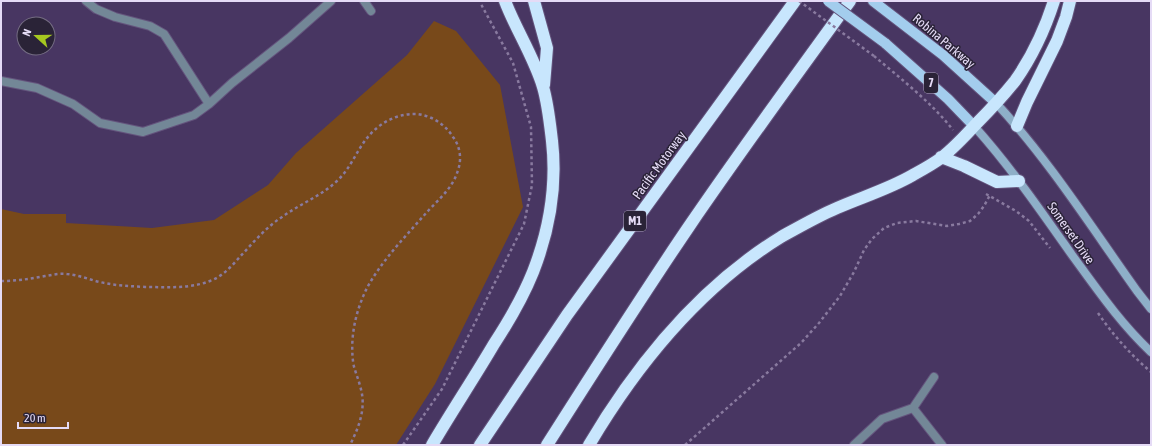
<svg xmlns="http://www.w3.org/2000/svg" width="1152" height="446" font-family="'Asap Condensed',sans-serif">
  <rect width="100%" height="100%" fill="#483662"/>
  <path fill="#78491a" d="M434,21L456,31L500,85L523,207L435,384L396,445H1V209L24,214H66V223L152,228L214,220L268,185L296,153L407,55Z"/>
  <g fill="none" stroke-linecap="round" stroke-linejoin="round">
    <g stroke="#64547d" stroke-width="10">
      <path id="lane" d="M86,1L96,9L115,17L150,26L164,34L209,104
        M364,1L371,11
        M1,81L37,88L73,104L100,123L143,132L194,115L209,104L232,83L289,38L331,1"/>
    </g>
    <g stroke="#64547d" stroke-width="10">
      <path id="street" d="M913,408L942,445
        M854,445L882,419L913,408L934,377"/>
    </g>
    <g stroke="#64547d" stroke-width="10">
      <path id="secondary" d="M996,103C1049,160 1092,228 1137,291L1151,309
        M974,126C1010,166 1041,211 1072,255C1097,289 1120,323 1151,352"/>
    </g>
    <g stroke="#64547d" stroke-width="12">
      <path id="primary" d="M873,1L943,55L996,103
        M885,43L948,99L974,126"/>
    </g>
    <g stroke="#64547d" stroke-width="14">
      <path id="highway" d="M534,1L547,48L544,85
        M1017,126L1027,102L1057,41L1066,17L1070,1
        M941,157L964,166L997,182L1019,181
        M432,445C452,411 474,378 494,344C509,321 523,297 533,272C549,231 557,185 552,141C550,124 548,104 543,87C534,57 516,30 505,1
        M480,445L567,315L795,1
        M547,445C594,371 641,297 690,225C742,149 796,75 850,1
        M589,445C637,364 700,287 781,237C799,227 818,216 837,208C862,197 889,189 913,175C922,170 933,164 941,158C954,148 966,135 977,123C990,110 1003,96 1015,81C1032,57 1045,29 1054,1"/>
    </g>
    <path stroke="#897a9f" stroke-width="2.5" stroke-dasharray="3 3" stroke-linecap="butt" d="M874,56C900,78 932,103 953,130
      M986,194L1016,211L1029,221L1050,248
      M1,281C16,281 30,279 45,276C52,275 59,273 67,274C80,275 92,281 105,283C118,286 131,286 145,287C167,287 189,289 210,281C221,277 229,269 237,260C251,245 265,228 282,217C300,204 321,196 337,181C348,171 354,157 362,145C374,126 394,113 417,114C432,116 445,124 453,137C460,146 462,159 458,170C453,188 439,199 427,212C406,236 382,260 367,288C356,310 350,336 353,361C354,370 358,377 360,386C367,407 359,427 350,445
      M1098,313C1113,335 1131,355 1151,372
      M403,445L442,389L524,224L532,185L531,127L513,63L482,6L481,1
      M685,445L801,343L819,323L840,296L854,272L864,250L872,239L884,228L897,223L916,221L947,226L959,224L970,221L978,214L984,206L990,195"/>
    <use href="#lane" stroke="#738797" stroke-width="8"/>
    <use href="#street" stroke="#738797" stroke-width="8"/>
    <use href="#secondary" stroke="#8eafc8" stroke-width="8"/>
    <use href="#primary" stroke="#a3cded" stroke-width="10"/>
    <use href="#highway" stroke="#c8e6fd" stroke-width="12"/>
    <g stroke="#64547d" stroke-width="12" stroke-linecap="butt">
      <path id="primary-bridge" d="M828,1L885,43"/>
    </g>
    <path stroke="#897a9f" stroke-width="2.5" stroke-dasharray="3 3" stroke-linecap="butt" d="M799,1L874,56"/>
    <use href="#primary-bridge" stroke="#a3cded" stroke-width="10"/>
  </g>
  <g text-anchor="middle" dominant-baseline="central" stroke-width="3" stroke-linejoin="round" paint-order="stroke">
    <g fill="#2a2337" stroke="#ada4bd" stroke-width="1">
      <rect x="924" y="73" width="14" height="20" rx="3"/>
      <rect x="624" y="211" width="22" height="20" rx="3"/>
    </g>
    <g font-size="12" font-weight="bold" fill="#e5dbf6">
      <text x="931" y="83">7</text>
      <text x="635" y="221">M1</text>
    </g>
    <g font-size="13" fill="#e5dbf6" stroke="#2a2337">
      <text transform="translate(944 41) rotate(40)">Robina Parkway</text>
      <text transform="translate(659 165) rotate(-54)">Pacific Motorway</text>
      <text transform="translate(1071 233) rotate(55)">Somerset Drive</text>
    </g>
  </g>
  <rect width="1152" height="446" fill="none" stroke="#e5dbf6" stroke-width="4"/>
  <g transform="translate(36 36) rotate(291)"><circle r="19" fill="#2a2337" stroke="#756d83"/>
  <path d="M0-3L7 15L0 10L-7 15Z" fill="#a6c820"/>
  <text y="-6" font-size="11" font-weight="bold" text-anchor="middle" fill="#e5dbf6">N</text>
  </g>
  <path d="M18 422v6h50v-6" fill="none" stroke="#e5dbf6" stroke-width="2"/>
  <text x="24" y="422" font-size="12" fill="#e5dbf6" stroke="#2a2337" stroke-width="3" paint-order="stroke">20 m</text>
</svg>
